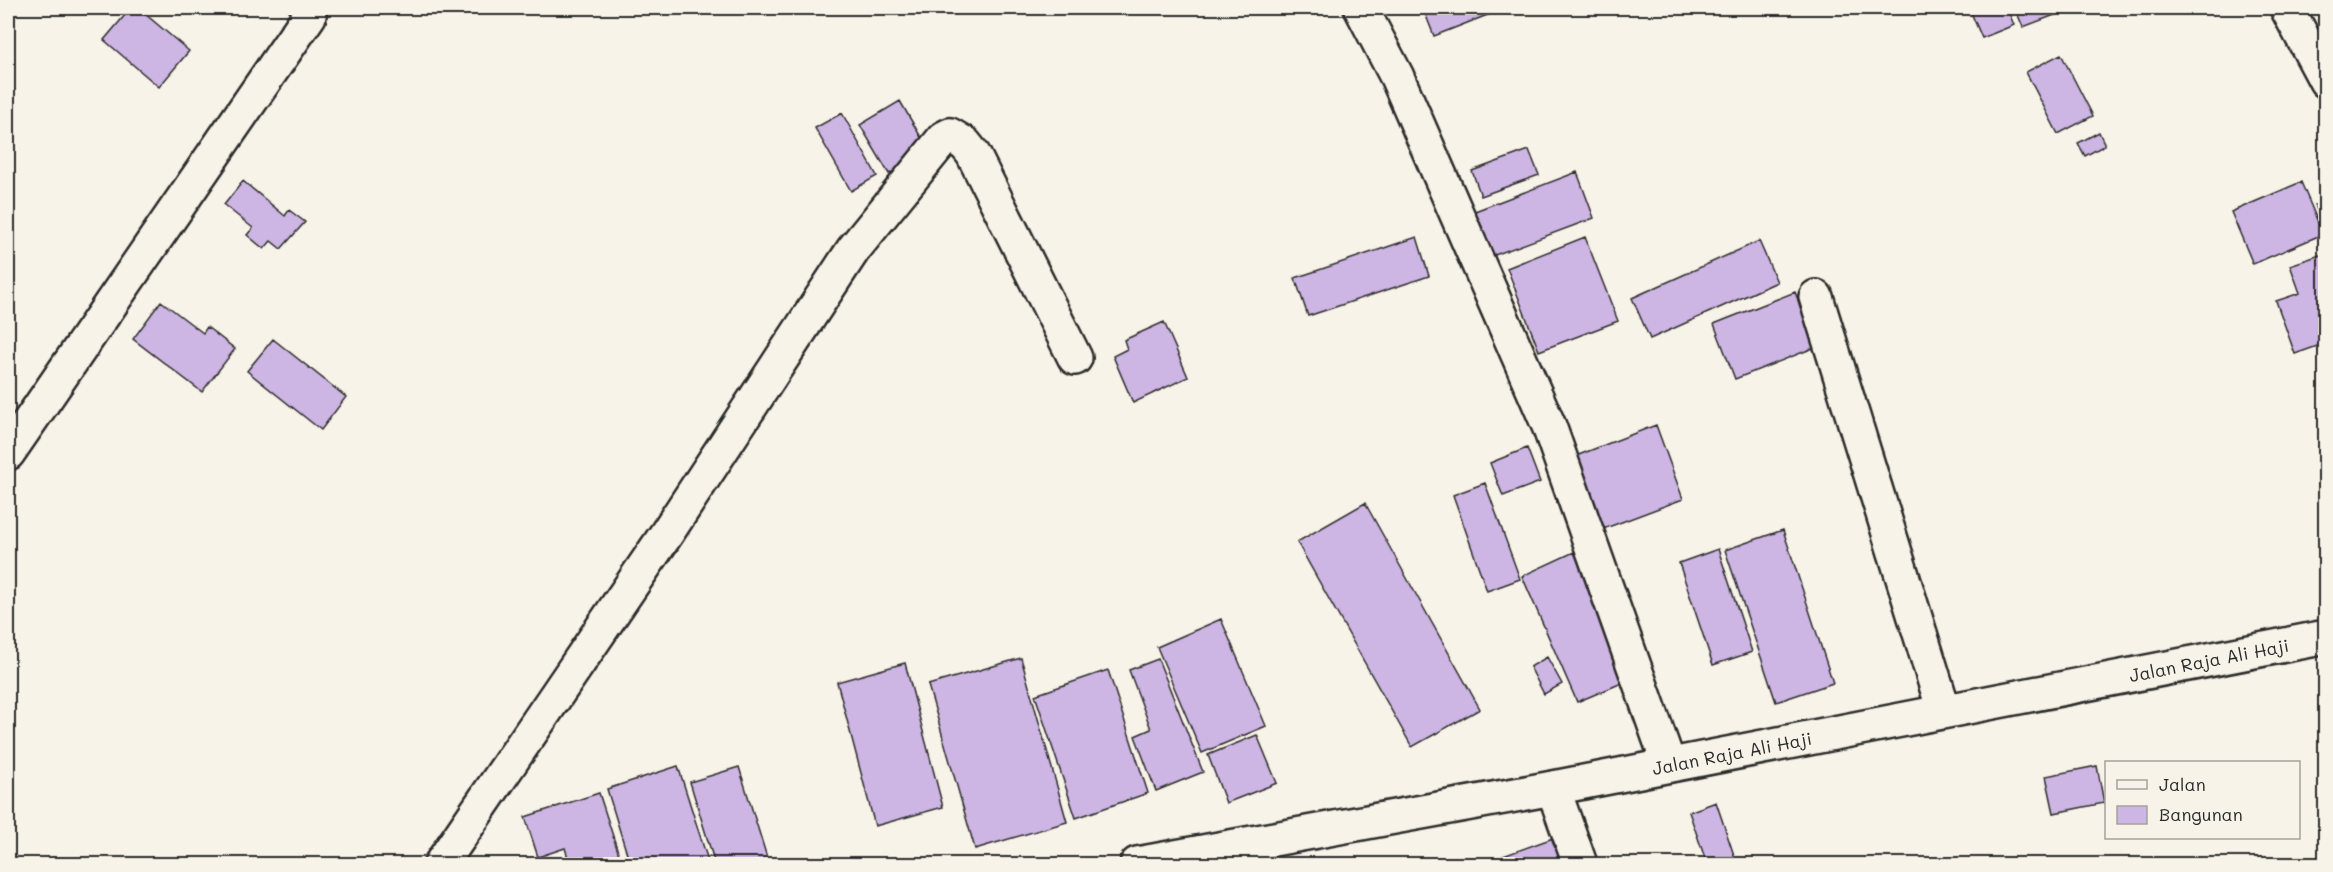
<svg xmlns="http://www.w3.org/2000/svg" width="2333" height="872" font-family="Mali,sans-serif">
  <rect width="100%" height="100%" fill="#f7f3e8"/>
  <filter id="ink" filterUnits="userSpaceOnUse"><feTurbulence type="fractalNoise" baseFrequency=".0167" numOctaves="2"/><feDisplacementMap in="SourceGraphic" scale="12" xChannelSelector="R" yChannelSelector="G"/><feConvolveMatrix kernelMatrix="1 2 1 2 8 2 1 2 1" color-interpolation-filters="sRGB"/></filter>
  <g filter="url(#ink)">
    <path fill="#cdb5e4" stroke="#2b2b2b" stroke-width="1.5" d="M131,8H138L189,51L159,87L104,40Z
      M1423,8H1487L1490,14L1434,36Z
      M1969,8H2007L2014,25L1982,38Z
      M2015,8H2058L2060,13L2023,27Z
      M2061,54L2093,116L2058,134L2026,72Z
      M900,101L929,151L889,174L860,125Z
      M842,113L877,176L851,191L815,128Z
      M2099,132L2105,145L2085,156L2078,143Z
      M1529,150L1539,175L1481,196L1472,171Z
      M1577,172L1594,218L1492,256L1475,211Z
      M243,181L285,216L289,210L305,222L281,249L271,241L264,249L247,235L253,228L224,205Z
      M2301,182L2323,234L2253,264L2231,212Z
      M2326,200V222L2323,223L2315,205Z
      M1417,237L1429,276L1308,316L1295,278Z
      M1585,237L1618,321L1539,351L1507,268Z
      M1759,241L1777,282L1650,339L1632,298Z
      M2326,253V343L2295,354L2276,301L2300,293L2290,265Z
      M1795,292L1816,347L1735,379L1714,324Z
      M161,301L203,333L207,327L235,349L202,392L133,339Z
      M1164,322L1188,377L1133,403L1113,356L1127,349L1124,340Z
      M273,339L346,397L321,430L247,371Z
      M1656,425L1683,499L1603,529L1576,456Z
      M1527,448L1540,482L1503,496L1490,463Z
      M1485,483L1520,579L1487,591L1453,495Z
      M1365,503L1480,709L1412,747L1297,542Z
      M1783,530L1833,683L1776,702L1725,550Z
      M1718,549L1752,652L1713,665L1679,563Z
      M1574,552L1629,680L1577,702L1522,576Z
      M1221,619L1266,726L1202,753L1157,647Z
      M1547,657L1562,684L1544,694L1530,667Z
      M1021,658L1067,822L975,849L928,685Z
      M1158,659L1203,772L1156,791L1135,736L1151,729L1129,670Z
      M905,663L943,807L875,826L837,682Z
      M1108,670L1148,793L1076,818L1035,695Z
      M1257,735L1277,783L1226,803L1208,755Z
      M678,766L709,864H630L607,789Z
      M2097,766L2104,803L2054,813L2046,776Z
      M739,767L769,864H715L690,782Z
      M599,793L622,864H570L565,848L538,857L525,817Z
      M1716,802L1737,864H1707L1689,812Z
      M1553,838L1563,864H1481Z"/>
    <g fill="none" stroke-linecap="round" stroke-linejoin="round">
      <g stroke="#2b2b2b" stroke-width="38">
        <path id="minor" d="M1361,8L1397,77L1549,426L1669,765
          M2287,8L2326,81
          M1816,297L1944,711
          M8,453L309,16
          M1553,788L1580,864
          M441,864L667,533L853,250L944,138L950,135L965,144L973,154L1075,358"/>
      </g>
      <g stroke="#2b2b2b" stroke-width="38">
        <path id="major" d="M1137,864L1553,788L2326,637"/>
      </g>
      <use href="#minor" stroke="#f7f3e8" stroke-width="33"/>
      <use href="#major" stroke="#f7f3e8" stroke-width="33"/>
    </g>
  </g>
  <g text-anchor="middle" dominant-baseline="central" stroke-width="4.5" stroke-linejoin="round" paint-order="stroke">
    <g font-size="18" fill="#2b2b2b" stroke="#f7f3e8">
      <text transform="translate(2209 660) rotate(-11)">Jalan Raja Ali Haji</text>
      <text transform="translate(1732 753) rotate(-11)">Jalan Raja Ali Haji</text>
    </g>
  </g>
  <rect width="2333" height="872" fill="none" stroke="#f7f3e8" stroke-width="30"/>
  <rect x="15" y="15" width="2303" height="842" fill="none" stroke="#2b2b2b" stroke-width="2" filter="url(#ink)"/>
  <rect x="2105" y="761" width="195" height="78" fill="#f7f3e8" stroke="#a5a39c" stroke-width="1.5"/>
  <rect x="2117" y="780" width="30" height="9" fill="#f7f3e8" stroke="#a5a39c" stroke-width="1.5"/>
  <text x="2159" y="791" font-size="18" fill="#2b2b2b">Jalan</text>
  <rect x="2117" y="806" width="30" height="18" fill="#cdb5e4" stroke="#a5a39c" stroke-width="1.5"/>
  <text x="2159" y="821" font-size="18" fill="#2b2b2b">Bangunan</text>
</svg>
